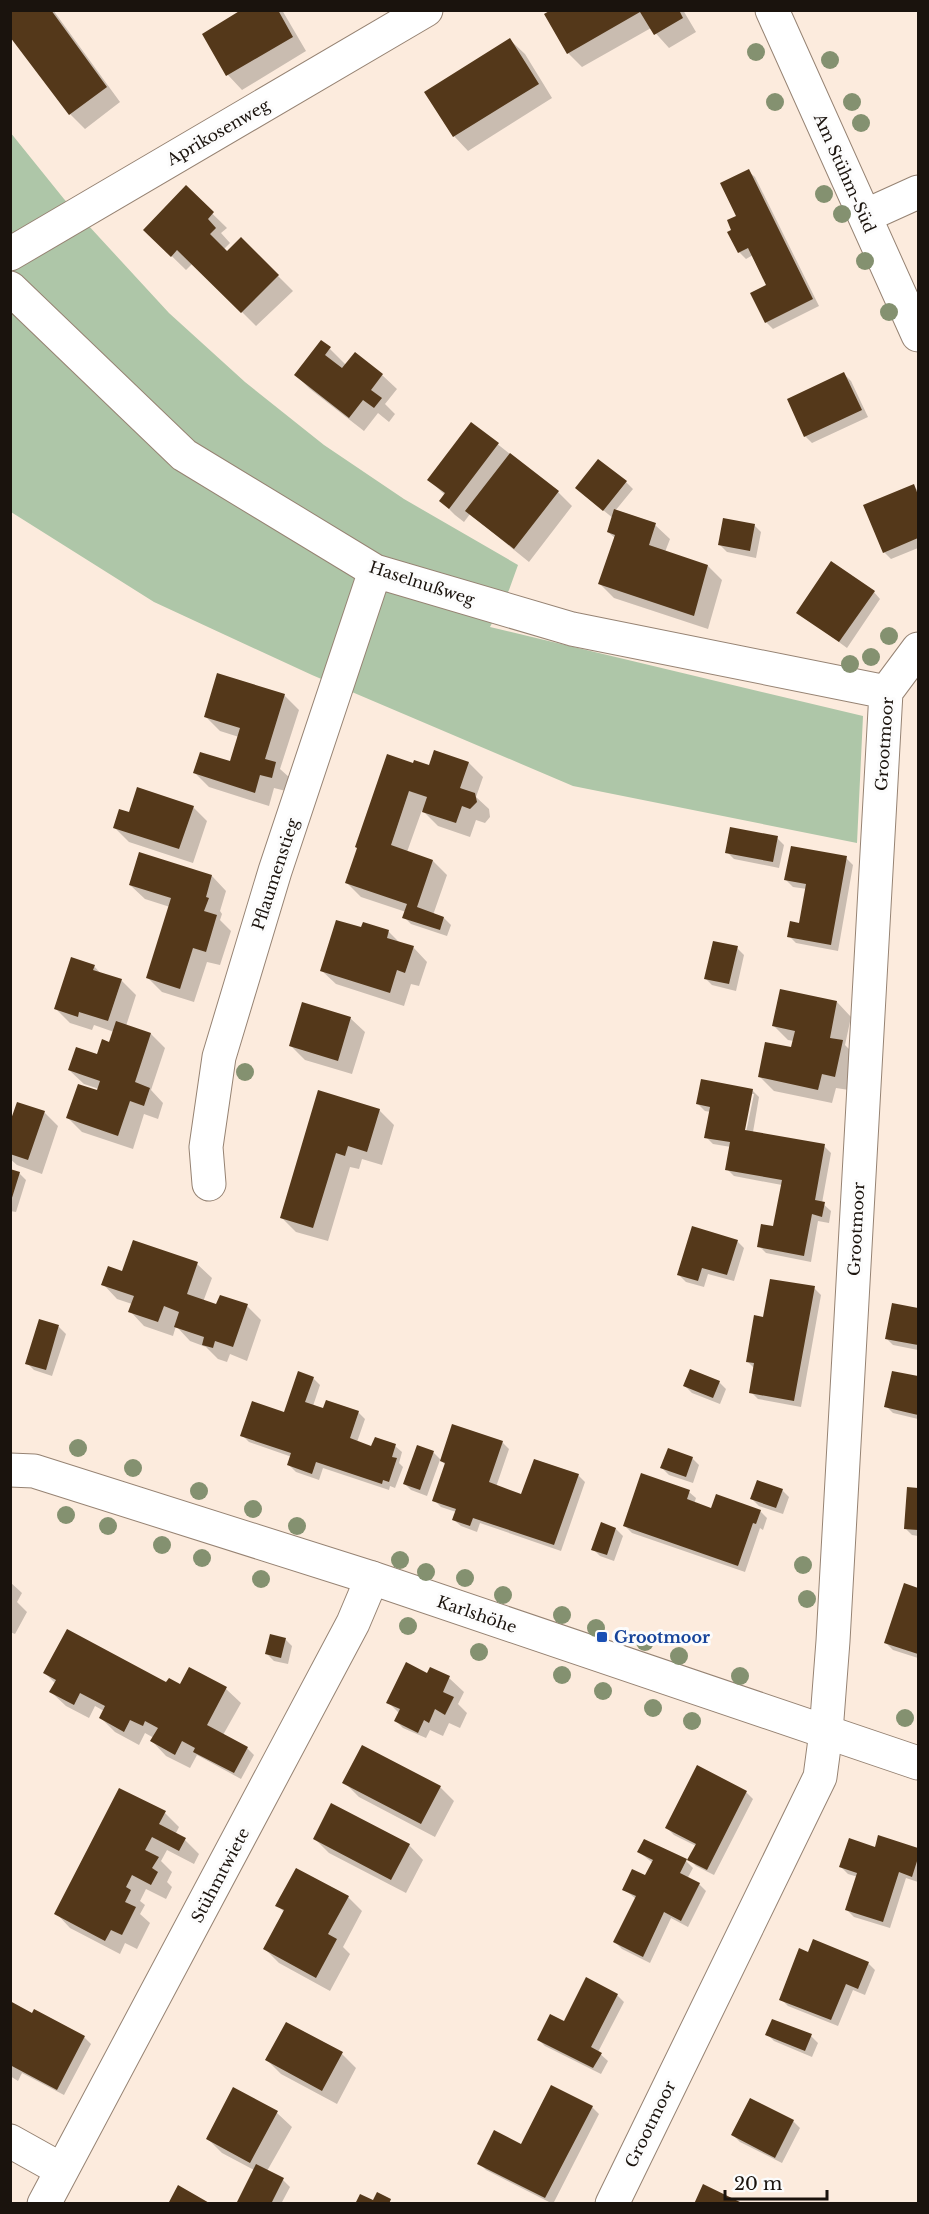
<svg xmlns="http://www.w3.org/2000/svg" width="929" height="2214" font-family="'Libre Baskerville',serif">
  <rect width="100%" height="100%" fill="#fcebdd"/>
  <path fill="#aec6a8" d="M10,132L64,199L169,313L245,382L324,445L404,499L518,565L509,590L490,627L863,716L857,843L573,786L312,675L154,602L11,512Z"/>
  <path fill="#0003" fill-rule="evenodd" d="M16,10H53L120,102L85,129L70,114L10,34Z
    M244,10H282L306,51L242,90L228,75L204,34Z
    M554,10H683L696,32L669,48L651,28L582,67L568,53Z
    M510,40L525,54L552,98L468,151L454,136L426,92Z
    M748,171L755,177L819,306L773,329L766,322L768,285L753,255L746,259L739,252L738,217Z
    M186,188L227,228L221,233L230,243L223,250L227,253L241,239L293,291L256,326L193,263L186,270L145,230Z
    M330,349L346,365L355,354L382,375L397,389L385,404L395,414L389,422L378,413L364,431L310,389L296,375Z
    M844,374L851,381L868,417L812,443L805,436Z
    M472,424L558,492L572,506L529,562L470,514L464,522L455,515L441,501L445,495L429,480Z
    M626,482L633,489L615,511L655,525L670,539L665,552L708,566L722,580L708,629L614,598L600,584L615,538L608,532L613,518L584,495Z
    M914,486L918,491V548L891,559L884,552Z
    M754,525L761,532L756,558L727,552L720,545Z
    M874,592L880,599L847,648L798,612Z
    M284,695L299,710L280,769L290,778L286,791L274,788L269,806L209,787L195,773L231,763L239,737L220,731L206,717Z
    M469,763L483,777L476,797L489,809L490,817L485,823L476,820L470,837L438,826L422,810L407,852L433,861L447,875L433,915L444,918L451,925L447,936L411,924L404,917L406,912L361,897L347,883L414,765L430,767Z
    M193,807L207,821L193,863L129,842L114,827L130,814Z
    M777,838L784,845L779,868L734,859L727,852Z
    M846,858L853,865L838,951L796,943L789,936L800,925L807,889L793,887L786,880Z
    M212,876L226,891L220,911L222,914L220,920L231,931L220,965L207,962L194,1002L162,992L148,978L170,907L145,899L130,885Z
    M362,929L388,931L401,944L413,947L427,962L419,986L411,984L404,1006L336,984L321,970Z
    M737,948L744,955L736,991L712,985L705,978Z
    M94,966L102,975L121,980L136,995L126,1026L151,1034L165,1048L151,1090L163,1103L158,1119L144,1114L133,1149L82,1132L68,1118L98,1092L99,1089L84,1084L69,1070L98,1056L110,1044L114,1032L94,1025L92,1030L70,1023L56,1009Z
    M837,1002L851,1017L845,1045L856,1056L849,1090L836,1088L832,1103L774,1091L760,1077L792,1049L794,1041L788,1040L774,1026Z
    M350,1018L365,1032L352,1074L305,1060L290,1045Z
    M752,1090L759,1097L753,1132L824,1146L831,1153L822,1203L831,1211L829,1223L818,1221L811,1262L766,1253L759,1246L775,1228L782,1185L734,1176L727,1169L731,1147L713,1144L706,1137L711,1112L705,1111L698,1104ZM751,1094H754L745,1137H742Z
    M319,1092L379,1110L394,1125L382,1165L362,1159L359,1169L350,1167L328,1241L296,1232L281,1217Z
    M44,1112L58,1126L42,1174L17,1165L10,1159V1126Z
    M10,1171L19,1173L26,1180L16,1212L10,1211Z
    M737,1241L744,1248L734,1281L708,1274L704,1287L686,1282L679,1275Z
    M197,1264L212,1278L203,1302L217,1306H247L261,1320L247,1361L230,1354L227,1362L218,1359L206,1347L190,1341L176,1326L173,1336L144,1326L130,1311L132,1304L117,1299L103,1284L123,1273Z
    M814,1288L821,1295L801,1407L758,1399L751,1392L755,1369L747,1361Z
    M893,1305L918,1310V1350L893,1345L886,1338Z
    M40,1321L59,1327L66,1334L52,1376L34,1370L27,1363Z
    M894,1372L918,1378V1419L893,1413L886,1406Z
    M313,1378L320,1385L313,1406L324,1410L358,1412L365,1419L357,1442L372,1448L395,1446L402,1452L399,1463L403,1467L395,1488L390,1486L389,1490L323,1468L319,1480L296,1472L289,1465L292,1457L249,1442L242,1435L284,1414Z
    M719,1382L726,1389L720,1404L692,1393L685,1386Z
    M502,1442L509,1449L496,1487L522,1495L578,1475L585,1482L561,1551L480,1523L477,1532L461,1526L454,1520L456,1512L441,1507L434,1500L446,1465L440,1460L427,1496L411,1490L404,1483L418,1447L434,1453L441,1460Z
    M692,1458L699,1465L693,1483L669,1475L662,1468Z
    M909,1489L918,1490V1536L912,1535L905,1528Z
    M782,1490L789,1497L783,1514L759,1506L752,1499Z
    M689,1492L696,1498L694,1504L712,1510L760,1511L767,1518L763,1530L760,1528L745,1572L632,1533L625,1526Z
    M616,1529L623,1536L614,1561L600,1556L593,1549Z
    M10,1582L22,1593L17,1602L27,1612L15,1634L10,1632Z
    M905,1585L918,1590V1658L893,1650L886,1643Z
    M285,1639L292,1646L288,1664L274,1661L267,1654Z
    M190,1669L226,1689L241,1703L223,1735L247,1748L254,1755L241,1779L197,1755L190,1768L166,1756L152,1741L154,1738L145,1733L139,1745L115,1732L101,1718L104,1711L95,1706L89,1718L66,1706L51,1692L56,1684L45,1673L181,1686Z
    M431,1669L449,1678L464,1692L458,1704L467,1713L460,1728L449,1723L443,1736L430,1730L426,1738L403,1728L396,1721L399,1713L388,1702L428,1675Z
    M344,1782L440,1787L454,1801L435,1837L359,1797Z
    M746,1792L753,1799L714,1875L696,1866L689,1859L696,1846L674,1835L667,1828Z
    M165,1813L179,1827L175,1835L185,1840L199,1854L194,1864L167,1850L161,1861L172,1872L167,1882L172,1887L166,1899L146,1889L140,1901L145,1905L140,1914L150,1923L137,1949L125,1943L120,1954L70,1928L56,1913Z
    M880,1837L918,1850V1882L906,1878L890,1928L854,1917L847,1910L858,1877L848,1874L841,1867L876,1849Z
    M315,1839L409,1845L423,1860L406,1893L329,1853Z
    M639,1852L686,1861L693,1868L687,1879L699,1884L706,1891L688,1927L671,1918L650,1963L622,1949L615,1942L636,1899L624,1889L646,1877L653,1863Z
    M348,1897L362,1911L343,1947L350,1954L330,1991L279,1963L265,1949L285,1913L277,1905Z
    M809,1954L868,1963L875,1970L865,1995L853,1990L838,2026L788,2006L781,1999Z
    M617,1995L624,2002L598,2052L608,2061L601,2074L545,2046L538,2039Z
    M10,2003L84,2037L91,2044L64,2095L22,2073L18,2081L10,2076Z
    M767,2034L811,2036L818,2043L812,2057L774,2041Z
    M342,2054L356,2068L337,2104L281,2074L267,2060Z
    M234,2089L277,2113L292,2127L267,2171L283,2180L290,2187L281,2204H237L254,2170L222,2153L207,2138Z
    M592,2107L599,2114L553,2204L486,2170L479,2163L522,2146Z
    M793,2121L800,2128L782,2163L740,2142L733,2135Z"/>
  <path fill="#54381a" d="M14,10H51L107,87L69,115L10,37V13Z
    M241,10H278L293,37L226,76L202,34Z
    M551,10H679L683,18L654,35L640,12L567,54L544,14Z
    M510,38L539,84L453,137L424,92Z
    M749,169L813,299L765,323L750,293L766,285L748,248L738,253L727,232L731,230L727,220L736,216L720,183Z
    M186,185L214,212L208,219L216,228L210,234L227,251L241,237L279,275L241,313L177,250L171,257L143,230Z
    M321,340L331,347L325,355L342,368L355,352L383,374L371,390L382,398L374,408L363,400L349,418L294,375Z
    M844,372L862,410L804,437L787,399Z
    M471,422L499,443L449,509L439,501L445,493L427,480Z
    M510,453L559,491L514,549L465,511Z
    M598,459L627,481L603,511L575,488Z
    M914,484L918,495V538L883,553L863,505Z
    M614,509L656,523L649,545L708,565L694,616L598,584L615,535L607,532Z
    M723,518L755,524L750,551L718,545Z
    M831,561L875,591L839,642L796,613Z
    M217,673L285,694L265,759L276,762L272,778L260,775L255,793L193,773L200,752L230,761L240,728L204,717Z
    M434,750L469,762L460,788L475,793L477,802L470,809L462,806L456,823L422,812L427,797L409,791L391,845L433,860L417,907L444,917L440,930L402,918L407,904L345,883L357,848L355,847L387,754L413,763L414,760L429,765Z
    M137,787L194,806L179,849L113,828L119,809L129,812Z
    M730,827L778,836L773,862L725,853Z
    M791,846L847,856L831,945L787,937L790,921L799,923L806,884L784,880Z
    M139,852L212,875L206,897L209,898L204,911L217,915L206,952L193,948L180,989L146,978L171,898L129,885Z
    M336,920L361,927L363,922L389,930L387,938L414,946L405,973L397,970L390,993L320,971Z
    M713,941L738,946L729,984L704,979Z
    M71,957L95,965L93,970L122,979L108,1021L79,1012L78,1017L54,1009Z
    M780,989L837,1001L830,1038L843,1040L835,1077L822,1074L818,1090L758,1077L765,1042L791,1047L795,1031L772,1026Z
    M302,1002L351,1017L338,1061L289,1046Z
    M116,1021L151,1033L135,1082L150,1088L144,1106L130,1101L118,1136L66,1118L78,1084L97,1090L100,1081L68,1070L76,1047L97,1054L102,1039L109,1042Z
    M701,1079L753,1089L745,1130L825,1144L815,1200L825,1202L822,1217L812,1214L804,1256L757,1247L761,1224L773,1226L782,1180L725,1170L730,1142L704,1138L710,1107L696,1104Z
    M318,1090L380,1109L367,1152L348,1146L345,1156L336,1153L313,1228L280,1218Z
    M17,1102L45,1111L28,1160L10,1154V1122Z
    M10,1169L20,1172L11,1201H10Z
    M692,1226L738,1240L727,1275L702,1268L698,1281L677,1275Z
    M133,1240L198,1262L187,1294L216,1304L220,1295L248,1304L233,1347L215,1341L213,1348L202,1345L204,1337L174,1327L179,1312L164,1306L158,1322L128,1312L134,1296L101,1285L108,1266L122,1271Z
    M770,1279L815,1286L794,1401L749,1393L754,1363L746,1362L754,1315L763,1317Z
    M892,1303L918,1308V1345L885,1339Z
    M39,1319L59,1325L46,1370L25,1364Z
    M690,1369L720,1381L713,1398L683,1386Z
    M298,1371L314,1377L305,1402L323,1408L326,1400L359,1411L350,1438L371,1446L375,1437L396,1444L392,1457L397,1458L389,1482L383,1480L382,1484L316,1462L312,1474L287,1465L291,1453L240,1436L252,1401L284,1412Z
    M892,1371L918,1376V1415L884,1407Z
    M452,1424L503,1441L489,1482L521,1494L534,1459L579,1474L554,1545L473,1518L470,1526L452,1520L456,1509L432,1501L445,1463L440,1461Z
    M417,1445L434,1451L420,1490L403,1484Z
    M668,1448L693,1457L686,1477L660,1468Z
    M641,1473L690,1490L687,1499L711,1508L716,1494L761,1510L756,1524L753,1523L738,1566L623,1526Z
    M757,1480L783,1489L776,1508L750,1499Z
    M907,1487L918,1488V1530L904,1529Z
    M601,1522L616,1528L607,1555L591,1550Z
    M904,1583L918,1588V1654L884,1643Z
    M67,1629L166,1682L169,1678L180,1684L189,1667L227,1687L207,1725L248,1747L234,1773L193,1752L195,1748L182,1741L175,1755L150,1741L158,1728L145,1721L143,1726L130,1720L124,1732L99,1718L105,1706L80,1693L74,1705L49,1692L56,1680L43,1673Z
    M270,1634L286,1638L281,1658L265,1654Z
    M406,1662L427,1673L430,1667L450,1676L443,1692L454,1697L445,1715L435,1709L429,1723L424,1720L418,1733L394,1721L400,1709L386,1703Z
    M362,1745L441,1786L421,1824L342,1783Z
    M697,1765L747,1791L707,1870L687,1860L696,1844L665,1828Z
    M119,1788L166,1811L159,1824L186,1838L179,1851L152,1837L145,1850L159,1857L152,1868L158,1872L151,1885L132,1875L126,1887L131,1890L125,1902L136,1907L122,1935L111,1930L105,1941L54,1914Z
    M331,1803L410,1844L391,1880L313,1839Z
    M878,1835L918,1848V1858L912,1877L899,1872L883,1922L845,1910L857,1873L839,1867L849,1838L875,1847Z
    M644,1839L687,1859L680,1873L700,1883L681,1921L664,1912L643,1957L613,1942L636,1896L622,1890L632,1869L645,1875L653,1860L637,1852Z
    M296,1868L349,1896L328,1934L337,1939L316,1978L263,1949L284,1910L275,1906Z
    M813,1939L869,1962L858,1989L846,1984L831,2020L779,2000L799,1948L808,1952Z
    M586,1977L618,1994L591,2047L602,2053L593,2068L537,2040L550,2014L564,2021Z
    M10,2001L32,2013L34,2009L85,2036L57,2090L10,2065Z
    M772,2019L812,2034L805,2051L765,2035Z
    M286,2022L343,2052L322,2091L265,2060Z
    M551,2085L593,2106L545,2198L477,2164L494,2130L521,2144Z
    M233,2087L278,2111L250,2163L206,2139Z
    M750,2098L794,2120L775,2158L731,2135Z
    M256,2164L284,2178L271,2204H236Z
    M703,2184L744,2204H694Z
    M178,2185L211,2204H168Z
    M377,2192L391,2199L389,2204H355L360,2194L373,2200Z"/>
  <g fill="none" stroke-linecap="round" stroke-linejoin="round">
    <g stroke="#968373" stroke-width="35">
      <path id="minor" d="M772,10L918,335
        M865,216L918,192
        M10,254L426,10
        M10,288L184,455L375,571L572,629L886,692
        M209,1184L206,1147L219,1057L275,871L375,571
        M10,2141L62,2170
        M44,2204L353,1623L372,1578
        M612,2204L820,1777L826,1732L833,1641L886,692L918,649"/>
    </g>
    <g stroke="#968373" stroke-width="35">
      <path id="major" d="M10,1470L34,1471L372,1578L918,1763"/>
    </g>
    <use href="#minor" stroke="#fff" stroke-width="33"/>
    <use href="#major" stroke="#fff" stroke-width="33"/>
  </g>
  <g fill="#849170">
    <circle cx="756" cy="52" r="9"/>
    <circle cx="830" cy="60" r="9"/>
    <circle cx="775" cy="102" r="9"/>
    <circle cx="852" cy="102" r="9"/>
    <circle cx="861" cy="123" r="9"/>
    <circle cx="824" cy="194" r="9"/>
    <circle cx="842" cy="214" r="9"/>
    <circle cx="865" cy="261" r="9"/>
    <circle cx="889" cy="312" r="9"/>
    <circle cx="889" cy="636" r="9"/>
    <circle cx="871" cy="657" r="9"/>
    <circle cx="850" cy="664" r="9"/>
    <circle cx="245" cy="1072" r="9"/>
    <circle cx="78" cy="1448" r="9"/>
    <circle cx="133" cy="1468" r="9"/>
    <circle cx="199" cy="1491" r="9"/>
    <circle cx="253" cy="1509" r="9"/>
    <circle cx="66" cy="1515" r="9"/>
    <circle cx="108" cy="1526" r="9"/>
    <circle cx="297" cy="1526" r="9"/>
    <circle cx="162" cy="1545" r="9"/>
    <circle cx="202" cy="1558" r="9"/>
    <circle cx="400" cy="1560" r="9"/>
    <circle cx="803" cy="1565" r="9"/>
    <circle cx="426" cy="1572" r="9"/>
    <circle cx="465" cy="1578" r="9"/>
    <circle cx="261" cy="1579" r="9"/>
    <circle cx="503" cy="1595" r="9"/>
    <circle cx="807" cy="1599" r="9"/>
    <circle cx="562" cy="1615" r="9"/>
    <circle cx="408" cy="1626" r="9"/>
    <circle cx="596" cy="1628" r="9"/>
    <circle cx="645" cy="1642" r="9"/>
    <circle cx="479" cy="1652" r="9"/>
    <circle cx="679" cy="1656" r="9"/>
    <circle cx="562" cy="1675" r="9"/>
    <circle cx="740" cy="1676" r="9"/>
    <circle cx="603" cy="1691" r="9"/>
    <circle cx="653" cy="1708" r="9"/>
    <circle cx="905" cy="1718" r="9"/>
    <circle cx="692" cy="1721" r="9"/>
  </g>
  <rect fill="#1a4fb4" stroke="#fcfcfc" stroke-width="2" x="596" y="1631" width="12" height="12" rx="3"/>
  <g text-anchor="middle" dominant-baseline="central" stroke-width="6" stroke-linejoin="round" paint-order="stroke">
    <g font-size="16" fill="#1a130d" stroke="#fcfcfc">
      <text transform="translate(218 132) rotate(-30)">Aprikosenweg</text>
      <text transform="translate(845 173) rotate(66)">Am Stühm-Süd</text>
      <text transform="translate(422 583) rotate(18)">Haselnußweg</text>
      <text transform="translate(884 744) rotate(-86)">Grootmoor</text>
      <text transform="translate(275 874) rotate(-72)">Pflaumenstieg</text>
      <text transform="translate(856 1229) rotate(-87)">Grootmoor</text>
      <text transform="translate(477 1614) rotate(19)">Karlshöhe</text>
      <text transform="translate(220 1875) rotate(-62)">Stühmtwiete</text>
      <text transform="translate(650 2124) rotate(-64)">Grootmoor</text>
    </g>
    <g font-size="16" font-weight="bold" fill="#164399" stroke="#fcfcfc" text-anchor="start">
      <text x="614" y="1637">Grootmoor</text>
    </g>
  </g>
  <rect width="929" height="2214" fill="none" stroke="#1a130d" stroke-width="24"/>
  <path d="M725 2190v9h102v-9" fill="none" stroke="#1a130d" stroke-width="3"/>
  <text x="734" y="2190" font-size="18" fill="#1a130d" stroke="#fcfcfc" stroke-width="4.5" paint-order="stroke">20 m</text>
</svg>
